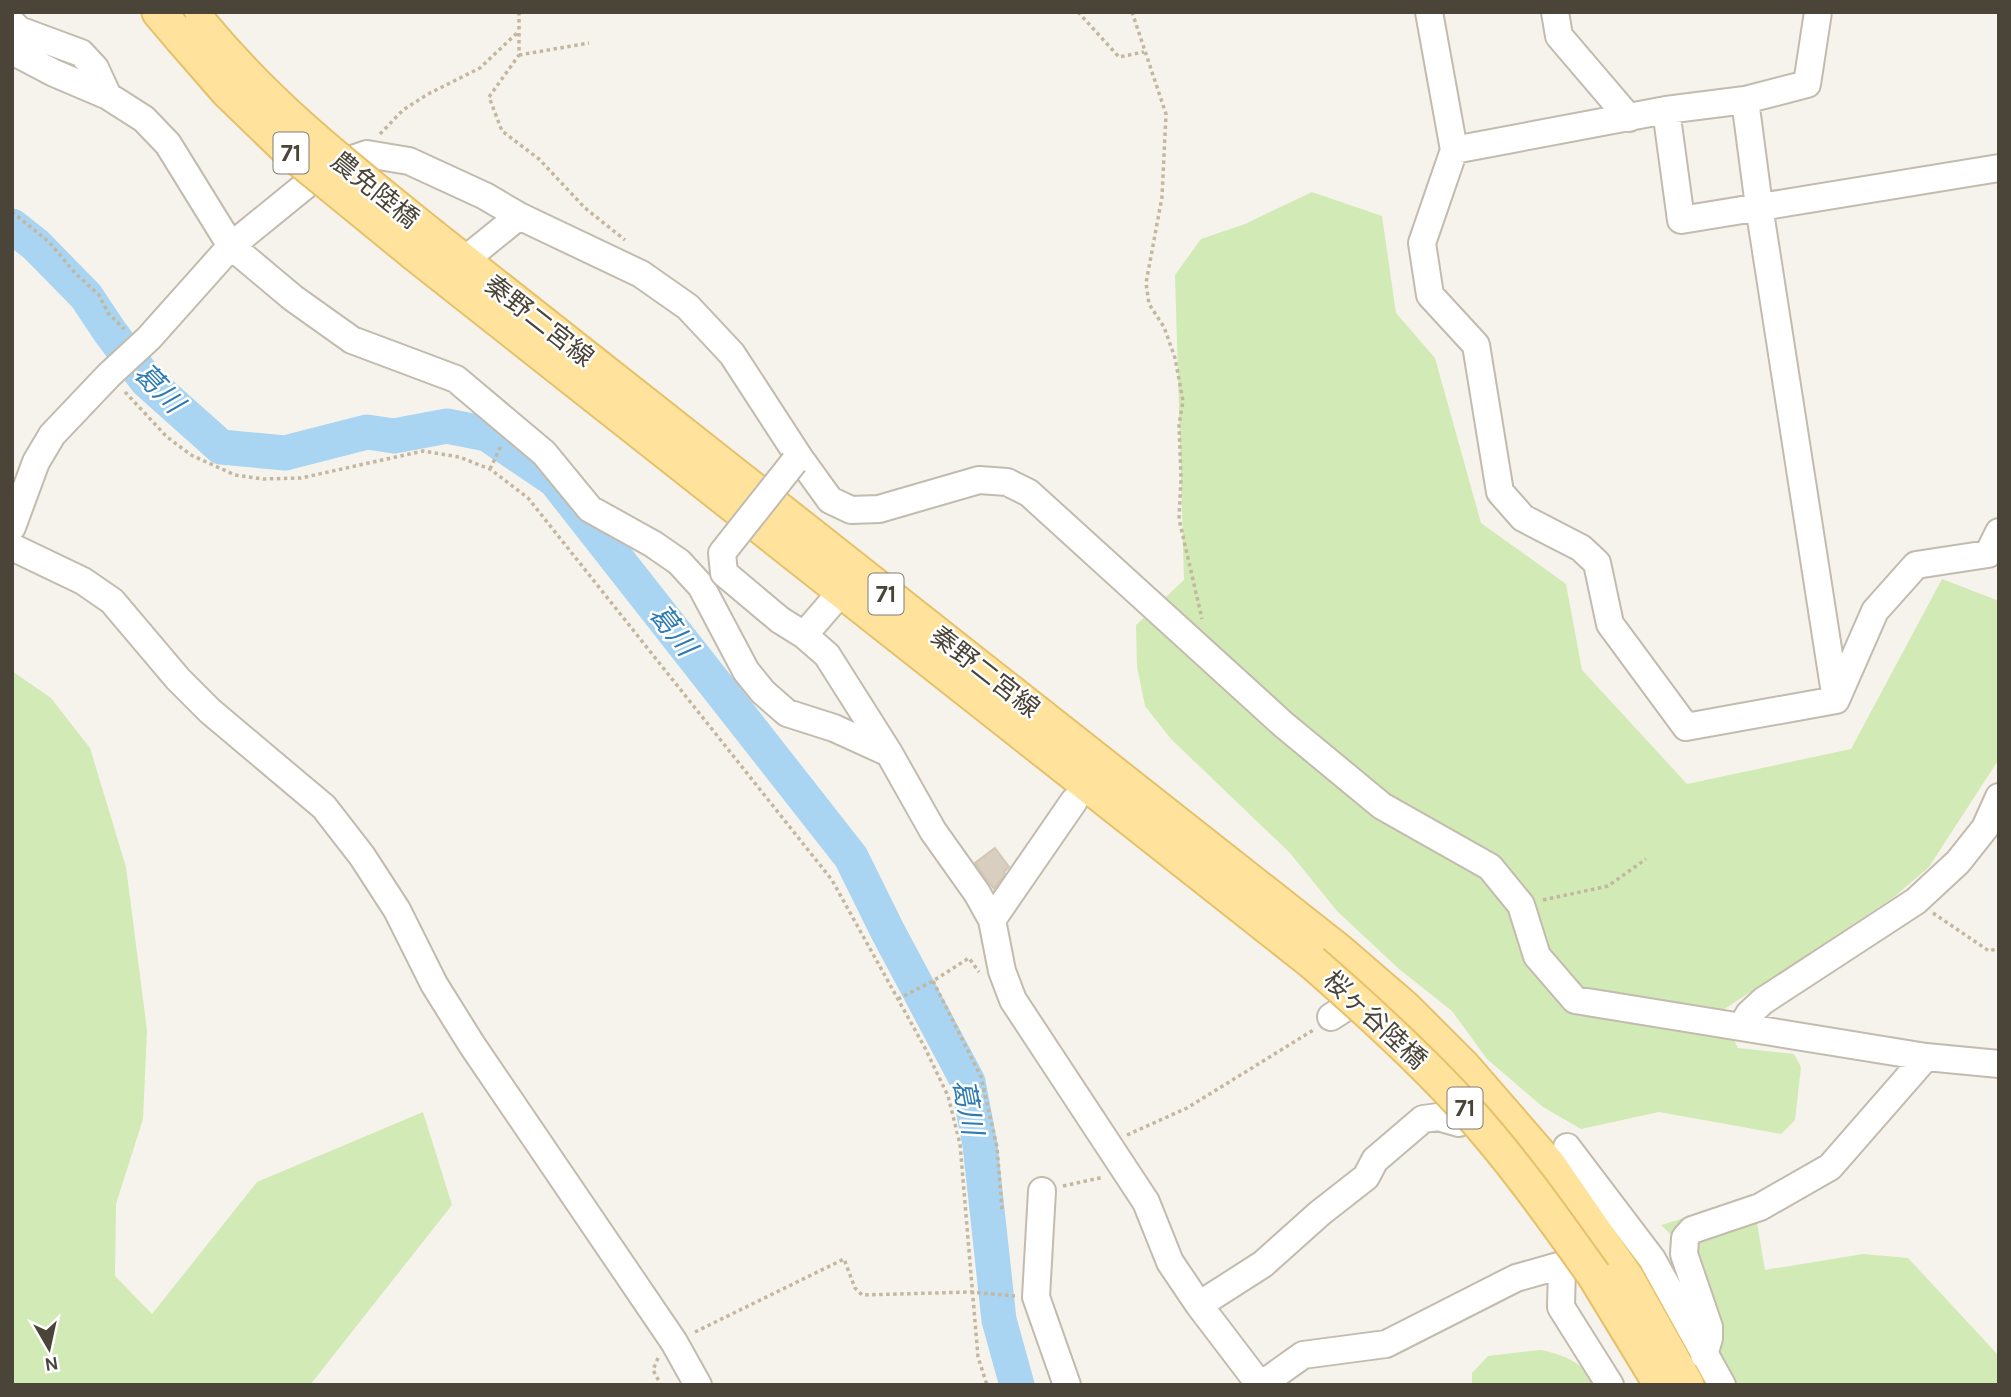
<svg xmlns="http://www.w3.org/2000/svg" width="2011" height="1397" font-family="Karla,'Noto Sans JP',sans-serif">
  <rect width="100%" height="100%" fill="#f6f3ec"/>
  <path fill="#d2eab5" d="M1312,192L1382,216L1396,313L1435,358L1481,523L1566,584L1582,670L1687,784L1851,749L1942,579L1999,601V759L1929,867L1894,897L1720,1012L1738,1048L1794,1054L1801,1067L1795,1120L1781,1134L1659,1112L1581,1129L1543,1107L1487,1059L1452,1011L1399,969L1337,911L1290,853L1171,739L1145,706L1137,667L1136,625L1184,580L1175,275L1201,239L1245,224Z
    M12,671L51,698L90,748L126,867L147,1030L143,1119L116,1204L115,1276L152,1314L257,1182L423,1112L452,1205L310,1385H12Z
    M1720,1211L1757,1223L1765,1270L1863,1254L1908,1258L1999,1356V1385H1731L1713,1353L1695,1258L1661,1225L1691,1216Z
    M1540,1350C1564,1354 1584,1364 1599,1385H1472V1373L1488,1356Z"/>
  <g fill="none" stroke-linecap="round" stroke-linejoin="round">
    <path stroke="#a9d4f2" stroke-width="35" d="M12,226L36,245L86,296L110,332L147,381L221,447L285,453L367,432L394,436L447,426L487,434L555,480L851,857L887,930L968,1082L980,1145L999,1320L1017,1385"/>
  </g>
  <path fill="#d8cfc1" stroke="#d3c7b4" stroke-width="2" d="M995,848L1009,867L1004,872L1005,874L994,889L975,863Z"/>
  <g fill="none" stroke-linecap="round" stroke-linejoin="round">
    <g stroke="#c2bbae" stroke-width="30">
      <path id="minor" d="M1429,12L1454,150
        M1555,12L1559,36L1629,118
        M1818,12L1807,84L1745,100L1666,110L1681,220L1999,168
        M12,23L19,30L81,53L95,68L108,96
        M12,51L54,73L108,96L144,119L168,144L231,246L293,298L352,340L456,379L544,453L590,509L653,544L679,562L701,586L746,671L763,692L787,713L834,728L889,753
        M1745,100L1759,206L1836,700
        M1666,110L1454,150L1422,243L1430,295L1476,345L1500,492L1523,518L1581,548L1597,563L1610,624L1686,727L1836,700L1875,611L1916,565L1988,554L1999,532
        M450,272L519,216
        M12,527L36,462L52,435L109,375L149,338L231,246L328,167L367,154L409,161L485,196L519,216L641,274L688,307L732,354L799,457L830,500L851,510L879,509L979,480L1007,482L1029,493L1284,725L1382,806L1490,867L1521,905L1537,956L1575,1000L1926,1057L1999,1064
        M12,547L83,581L112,601L178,679L210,711L324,807L362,856L397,910L434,984L472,1045L674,1342L698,1385
        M780,620L804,635L827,655L889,753L933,831L977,893L992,920L1002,971L1013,1000L1146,1202L1170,1262L1199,1305L1260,1385
        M804,635L842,591
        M992,920L1074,801
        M1331,1017L1368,993L1370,994
        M1742,1026L1749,1014L1763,1001L1916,901L1958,862L1985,828L1999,797
        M1567,1147L1652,1259L1722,1385
        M1042,1191L1036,1297L1067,1385
        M1562,1265L1561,1307L1610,1385
        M1199,1305L1263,1264L1320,1213L1366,1177L1375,1160L1423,1119L1438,1117L1459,1123L1465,1118L1461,1094
        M1704,1355L1709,1338V1327L1684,1254L1685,1238L1692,1230L1760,1207L1830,1167L1926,1057
        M1261,1385L1303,1355L1386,1344L1516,1278L1562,1265"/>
    </g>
    <g stroke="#e6c16a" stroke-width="37">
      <path id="major" d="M159,12L181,38
        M432,236L1339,951L1405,1008L1464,1067L1549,1165L1627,1278L1687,1385
        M415,254L1312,962
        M1594,1275L1658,1380"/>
    </g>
    <path stroke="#c4b79f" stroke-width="3.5" stroke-dasharray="3.5 3.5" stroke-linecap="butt" d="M519,12V55L489,97L502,131L539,159L585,208L625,240
      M1078,12L1119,57L1144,52
      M1132,12L1166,114L1162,197L1146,283L1149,304L1164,327L1175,358L1183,401L1179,425L1181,478L1179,519L1202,619
      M519,55L589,43
      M380,134L403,110L428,94L480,68L518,32
      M12,212L49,242L75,273L99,295L108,313L124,329
      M125,392L167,437L191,455L235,475L263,479L301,478L423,451L459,457L490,469L528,498L832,880L925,1048L948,1096L960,1144L978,1357L987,1385
      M490,469L501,446
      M1543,900L1608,886L1646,859
      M1933,913L1989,951L1999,948
      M933,981L981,1077L997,1147L1002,1209
      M898,999L933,981L969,958L979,972
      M1127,1135L1187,1108L1315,1029
      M1063,1186L1104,1177
      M695,1332L844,1259L855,1288L862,1295L971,1292L1015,1296
      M658,1358L653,1370L661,1385"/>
    <use href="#minor" stroke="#fff" stroke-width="26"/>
    <use href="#major" stroke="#ffe39c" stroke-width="33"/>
    <g stroke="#c2bbae" stroke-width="30" stroke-linecap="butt">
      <path id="minor-bridge" d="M780,620L724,573L722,553L794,462"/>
    </g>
    <g stroke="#e6c16a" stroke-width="37" stroke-linecap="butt">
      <path id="major-bridge" d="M201,24C271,109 348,168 432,236
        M181,38L228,92L289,151L415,254
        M1312,962C1366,1009 1419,1057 1467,1110C1514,1162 1554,1219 1594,1275"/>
    </g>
    <use href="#minor-bridge" stroke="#fff" stroke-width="26"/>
    <use href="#major-bridge" stroke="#ffe39c" stroke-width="33"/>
  </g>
  <g text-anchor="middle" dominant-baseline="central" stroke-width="5" stroke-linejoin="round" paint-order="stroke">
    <g fill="#fff" stroke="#817c74" stroke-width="2">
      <rect x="273.5" y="132.5" width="35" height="41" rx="5"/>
      <rect x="868.5" y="573.5" width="35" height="41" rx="5"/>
      <rect x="1447.5" y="1087.5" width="35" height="41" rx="5"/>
    </g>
    <g font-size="24" font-weight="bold" fill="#4b4439">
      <text x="291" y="153">71</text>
      <text x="886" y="594">71</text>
      <text x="1465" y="1108">71</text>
    </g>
    <g font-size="26" fill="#4b4439" stroke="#fff">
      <text transform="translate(375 190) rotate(39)">農免陸橋</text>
      <text transform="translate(539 321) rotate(38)">秦野二宮線</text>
      <text transform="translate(985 672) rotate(38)">秦野二宮線</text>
      <text transform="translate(1375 1020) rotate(43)">桜ヶ谷陸橋</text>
    </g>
    <g font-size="28" font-style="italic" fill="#2e7ab2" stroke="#fff">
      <text transform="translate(159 388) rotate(46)">葛川</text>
      <text transform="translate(673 630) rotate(52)">葛川</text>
      <text transform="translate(968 1107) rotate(79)">葛川</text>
    </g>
  </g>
  <rect width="2011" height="1397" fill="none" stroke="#4b4439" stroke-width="28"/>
  <g transform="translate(49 1348) rotate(171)" stroke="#ffffff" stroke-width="5" paint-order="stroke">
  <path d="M0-5L12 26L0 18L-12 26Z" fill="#4b4439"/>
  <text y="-10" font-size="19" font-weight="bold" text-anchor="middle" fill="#4b4439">N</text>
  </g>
</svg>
